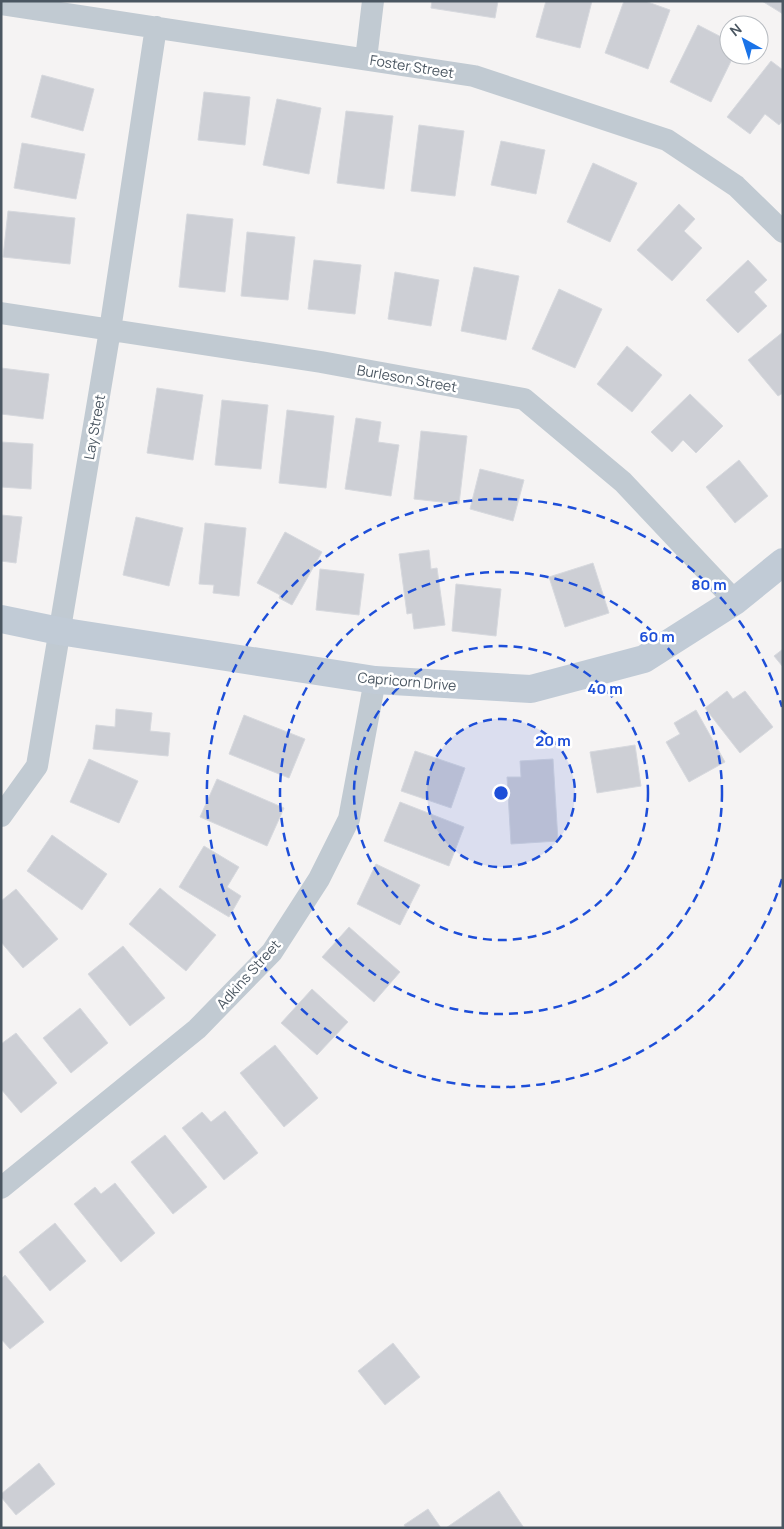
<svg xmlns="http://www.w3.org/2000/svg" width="784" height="1529" font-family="Manrope,sans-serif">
  <rect width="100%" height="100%" fill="#f5f3f3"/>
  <path fill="#cdcfd5" stroke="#d7d9de" d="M432,1H498L495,18L431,8Z
    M546,1H592L580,48L536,37Z
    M624,1H645L670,10L648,69L605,53Z
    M762,1H783V14Z
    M698,25L729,41V55H734L711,102L670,82Z
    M771,61L783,70V120L779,125L765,114L750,134L727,117Z
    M42,75L94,89L83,131L31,117Z
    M204,92L250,97L245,145L198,140Z
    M277,99L321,108L309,174L263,165Z
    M346,111L393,116L384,189L337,183Z
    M419,125L464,131L455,196L411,191Z
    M501,141L545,150L536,194L491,185Z
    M22,143L85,154L76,199L14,188Z
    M593,163L637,183L610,242L567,222Z
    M679,204L695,219L684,231L702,248L672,281L637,250Z
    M8,211L75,218L70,264L3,257Z
    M187,214L233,219L225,292L179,287Z
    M247,232L295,237L288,300L241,296Z
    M314,260L361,265L355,314L308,309Z
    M748,260L767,280L754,292L767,306L738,333L706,300Z
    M474,267L519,276L506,340L461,331Z
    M395,272L439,280L431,326L388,319Z
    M559,289L602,309L575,368L532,349Z
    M783,332V393L778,396L748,360Z
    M627,346L662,375L632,412L597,384Z
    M1,368L49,374L43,419L1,414Z
    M157,388L203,395L193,460L147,453Z
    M690,394L723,426L696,453L683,440L672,452L651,432Z
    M222,400L268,405L261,469L215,465Z
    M287,410L334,416L326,488L279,483Z
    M356,418L381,422L378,442L399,445L391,496L345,489Z
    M421,431L467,436L459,504L414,499Z
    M1,442L33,444L31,489L1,487Z
    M739,460L768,496L735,523L706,487Z
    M480,469L524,480L513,521L470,509Z
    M1,515L22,517L16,563L1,561Z
    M136,517L183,528L169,586L123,575Z
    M205,523L246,528L239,596L213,593L214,585L199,584Z
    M285,532L322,552L292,605L279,598L280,595L257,583Z
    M429,550L431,569L437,568L445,625L414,629L412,613L407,614L399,554Z
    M593,563L609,613L565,627L549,577Z
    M320,569L364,574L359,615L316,610Z
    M456,584L501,589L496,636L452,631Z
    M783,649V667L774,656Z
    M727,691L733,699L745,691L773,727L740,753L705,708Z
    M116,709L152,713L150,731L170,733L168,756L93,749L96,725L115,727Z
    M696,710L725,762L689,782L666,742L680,734L674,723Z
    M244,715L305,739L289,778L229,754Z
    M635,745L641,786L597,793L590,752Z
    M415,751L465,768L451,808L401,791Z
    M89,759L138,781L119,823L70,802Z
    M553,759L558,841L511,844L507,777H521L520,761Z
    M217,779L284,808L267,846L200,817Z
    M400,802L464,827L449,866L384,841Z
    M52,835L107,874L82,910L27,871Z
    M204,846L239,867L227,887L241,896L229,917L179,887Z
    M376,864L420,885L400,925L357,904Z
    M160,888L216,935L186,971L129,924Z
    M16,889L58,939L23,968L1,942V901Z
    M349,927L400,972L374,1002L322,957Z
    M123,946L165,998L130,1026L88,974Z
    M312,989L348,1022L317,1055L281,1023Z
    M80,1008L108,1043L71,1073L43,1038Z
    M16,1033L57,1083L21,1113L1,1089V1044Z
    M275,1045L318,1098L284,1127L240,1073Z
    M225,1111L258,1153L224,1180L182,1128L202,1112L211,1122Z
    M165,1135L207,1187L173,1214L131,1162Z
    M115,1183L155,1233L121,1262L74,1204L95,1187L101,1194Z
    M55,1223L86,1261L50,1291L19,1252Z
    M5,1275L44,1322L10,1349L1,1339V1279Z
    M393,1343L420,1377L385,1405L358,1371Z
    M39,1463L55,1484L16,1515L1,1497V1494Z
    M499,1491L524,1528H446Z
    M428,1509L441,1528H406L404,1525Z"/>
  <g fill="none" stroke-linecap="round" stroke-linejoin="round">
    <path stroke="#c1cad2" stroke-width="22" d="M1,4L474,76L667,140L736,186L783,232
      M366,59L373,1
      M1,313L321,362L524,399L623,482L735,601
      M1,816L37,766L110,330L156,27
      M1,1188L197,1029L272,952L319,879L349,819L375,680"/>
    <path stroke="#c1cbd6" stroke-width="28" d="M1,619L59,631L375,680L531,689L644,659L735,601L783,562"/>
  </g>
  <circle cx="501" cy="793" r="74" fill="#1d4ed8" fill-opacity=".12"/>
  <g fill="none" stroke="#1d4ed8" stroke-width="2.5" stroke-dasharray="9 6">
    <circle cx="501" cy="793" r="74"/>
    <circle cx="501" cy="793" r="147"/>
    <circle cx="501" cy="793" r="221"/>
    <path d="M782 879A294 294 0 1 1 782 707"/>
  </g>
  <g text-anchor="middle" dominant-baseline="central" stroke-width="5" stroke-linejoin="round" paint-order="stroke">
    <g font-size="14" fill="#4a5661" stroke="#fff">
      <text transform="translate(412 66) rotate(9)">Foster Street</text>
      <text transform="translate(407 378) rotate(10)">Burleson Street</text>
      <text transform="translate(94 427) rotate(-80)">Lay Street</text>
      <text transform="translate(407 681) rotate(5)">Capricorn Drive</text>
      <text transform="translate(248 974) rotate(-48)">Adkins Street</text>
    </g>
  </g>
  <circle cx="501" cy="793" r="8" fill="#1d4ed8" stroke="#fff" stroke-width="2.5"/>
  <g font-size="15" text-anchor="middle" font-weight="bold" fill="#1d4ed8" stroke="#fff" stroke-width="5" stroke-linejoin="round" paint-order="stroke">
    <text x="709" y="590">80 m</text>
    <text x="657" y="642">60 m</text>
    <text x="605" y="694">40 m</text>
    <text x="553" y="746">20 m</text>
  </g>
  <rect width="784" height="1529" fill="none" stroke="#4a5661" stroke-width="5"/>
  <g transform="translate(744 40) rotate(321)"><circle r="24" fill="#ffffff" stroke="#b7bbc0"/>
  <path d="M0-4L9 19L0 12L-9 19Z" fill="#1a73e8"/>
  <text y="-8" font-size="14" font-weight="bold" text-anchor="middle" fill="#4a5661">N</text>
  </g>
</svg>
